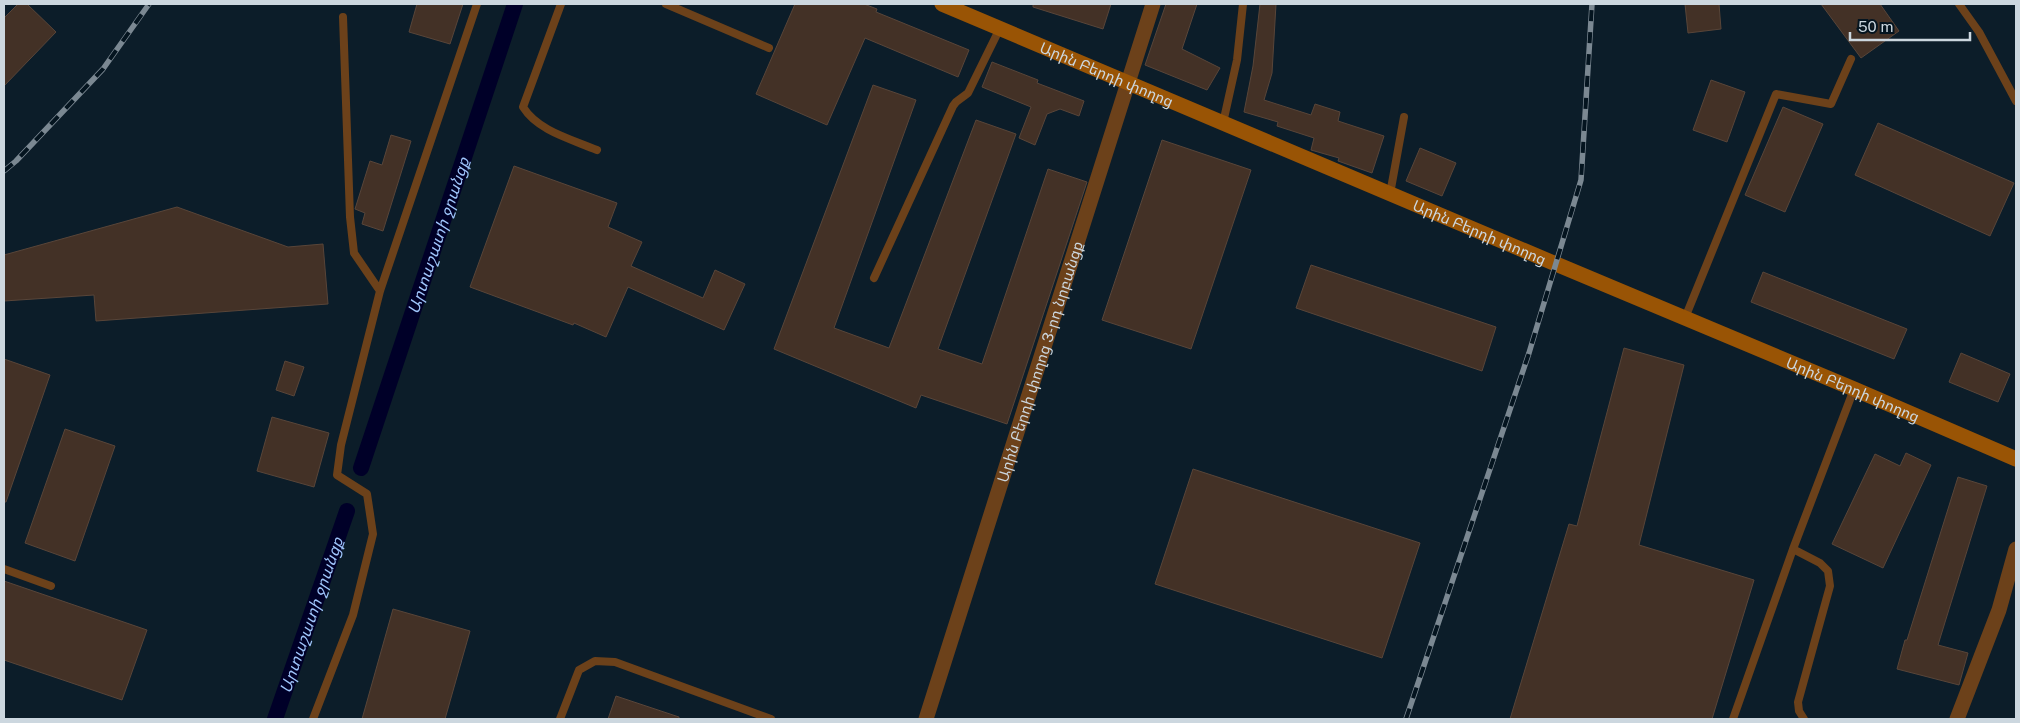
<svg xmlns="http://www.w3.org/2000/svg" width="2020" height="723" font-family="'Public Sans','Noto Sans Armenian',sans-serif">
  <rect width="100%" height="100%" fill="#0c1d29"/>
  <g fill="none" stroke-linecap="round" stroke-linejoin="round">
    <g stroke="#000028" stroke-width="16">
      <path id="s1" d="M361,468L515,4"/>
      <path id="s2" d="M275,719L347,511"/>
    </g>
  </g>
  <path fill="#433126" stroke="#584539" d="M18,4H27L56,32L4,86V18Z
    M417,4H463L450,44L409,32Z
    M795,4H864L877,9L876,12L969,50L958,77L865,38L827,125L756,94Z
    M1033,4H1111L1103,29L1033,7Z
    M1166,4H1197L1182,49L1220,68L1207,90L1145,65Z
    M1260,4H1276L1272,73L1264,100L1311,115L1315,104L1340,112L1338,121L1384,136L1372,173L1338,161L1339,158L1311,150L1314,138L1277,126L1278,122L1244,112L1253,66Z
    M1685,4H1719L1721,29L1688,33Z
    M1821,4H1880L1899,31L1861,58Z
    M992,62L1038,80L1037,83L1084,101L1079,116L1060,109L1047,114L1035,145L1019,138L1031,107L982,87Z
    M1711,80L1745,92L1727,142L1693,130Z
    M873,85L916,100L834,328L889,348L976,120L1016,134L938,349L982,364L1048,169L1087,182L1007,424L921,395L916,408L774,349Z
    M1783,107L1823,124L1785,212L1745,195Z
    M1878,123L2014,183L1990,236L1855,175Z
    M391,135L411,141L383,231L362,224L365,213L355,209L370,161L382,165Z
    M1162,140L1251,170L1191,349L1102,320Z
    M1420,148L1456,163L1442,196L1406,181Z
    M514,166L617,203L608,227L642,242L631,266L703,298L715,270L745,284L724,330L628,287L606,337L574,323L573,325L470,287Z
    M177,207L288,247L323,244L328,304L96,321L94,295L4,301V255Z
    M1311,265L1496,327L1482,371L1296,308Z
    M1763,272L1907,329L1894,359L1751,302Z
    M1624,348L1684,365L1639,545L1754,580L1712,719H1510L1569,524L1577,526Z
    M1961,353L2010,374L1998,402L1949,382Z
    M4,359L50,375L6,502H4Z
    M285,361L304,367L294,396L276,390Z
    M272,417L329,433L314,487L257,471Z
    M65,429L115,446L75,561L25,543Z
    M1906,453L1931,465L1883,568L1832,544L1875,454L1900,466Z
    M1193,469L1420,543L1382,658L1155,584Z
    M1958,477L1987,486L1938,645L1968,653L1959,685L1897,669L1905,640H1907Z
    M4,581L147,630L122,700L4,660Z
    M393,609L470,631L445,719H362Z
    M616,696L679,717V719H608Z"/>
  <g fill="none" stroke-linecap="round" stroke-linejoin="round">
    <path stroke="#6c411a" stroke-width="8" d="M561,4L523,107C538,131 571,139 597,150
      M666,4L769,48
      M1959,4L1979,32L2016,101
      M343,17L350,217L354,253L380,291
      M1223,123L1237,60L1243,4
      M1390,194L1404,117
      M874,278L953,106L956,102L968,93L1000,28
      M1685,318L1776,94L1831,104L1851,59
      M1793,549L1820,563L1828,571L1830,586L1798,702L1799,711L1804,719
      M4,569L51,586
      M313,719L353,615L373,534L367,494L337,475L341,445L380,291L477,4
      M560,719L579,670L595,661L615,662L771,719
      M1733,719L1793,549L1854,389"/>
    <g stroke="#6c411a" stroke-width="15">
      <path id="s3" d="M926,719L1153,4"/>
      <path d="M1957,719L1999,610L2016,549"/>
    </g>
    <path stroke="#995405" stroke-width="15" id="s4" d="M942,4L1556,264L1854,389L2016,459"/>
    <g stroke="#7b8892" stroke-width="5.5">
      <path id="rail" d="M4,171L16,161L103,69L149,4
        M1406,719L1529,353L1581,180L1592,4"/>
    </g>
    <use href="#rail" stroke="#04141f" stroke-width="4" stroke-dasharray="11" stroke-linecap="butt"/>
  </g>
  <g text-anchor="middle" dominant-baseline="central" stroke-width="4.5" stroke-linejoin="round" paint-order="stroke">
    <g font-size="15" fill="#ccd7df" stroke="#04141f">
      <text stroke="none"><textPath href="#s4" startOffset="179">Արին Բերդի փողոց</textPath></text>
      <text stroke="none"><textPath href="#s4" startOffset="584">Արին Բերդի փողոց</textPath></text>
      <text stroke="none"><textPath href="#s3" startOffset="375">Արին Բերդի փողոց 3-րդ նրբանցք</textPath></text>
      <text stroke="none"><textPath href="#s4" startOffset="989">Արին Բերդի փողոց</textPath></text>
    </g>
    <g font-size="16" font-style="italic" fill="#9fc5fc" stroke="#04141f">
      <text stroke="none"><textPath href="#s1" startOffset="245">Արտաշատի ջրանցք</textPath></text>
      <text stroke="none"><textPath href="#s2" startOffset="110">Արտաշատի ջրանցք</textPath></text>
    </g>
  </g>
  <rect width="2020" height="723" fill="none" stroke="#ccd7df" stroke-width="10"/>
  <path d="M1850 32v8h120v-8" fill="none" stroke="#ccd7df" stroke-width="2.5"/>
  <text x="1858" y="32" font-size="15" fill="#ccd7df" stroke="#04141f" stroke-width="4" paint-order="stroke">50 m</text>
</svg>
